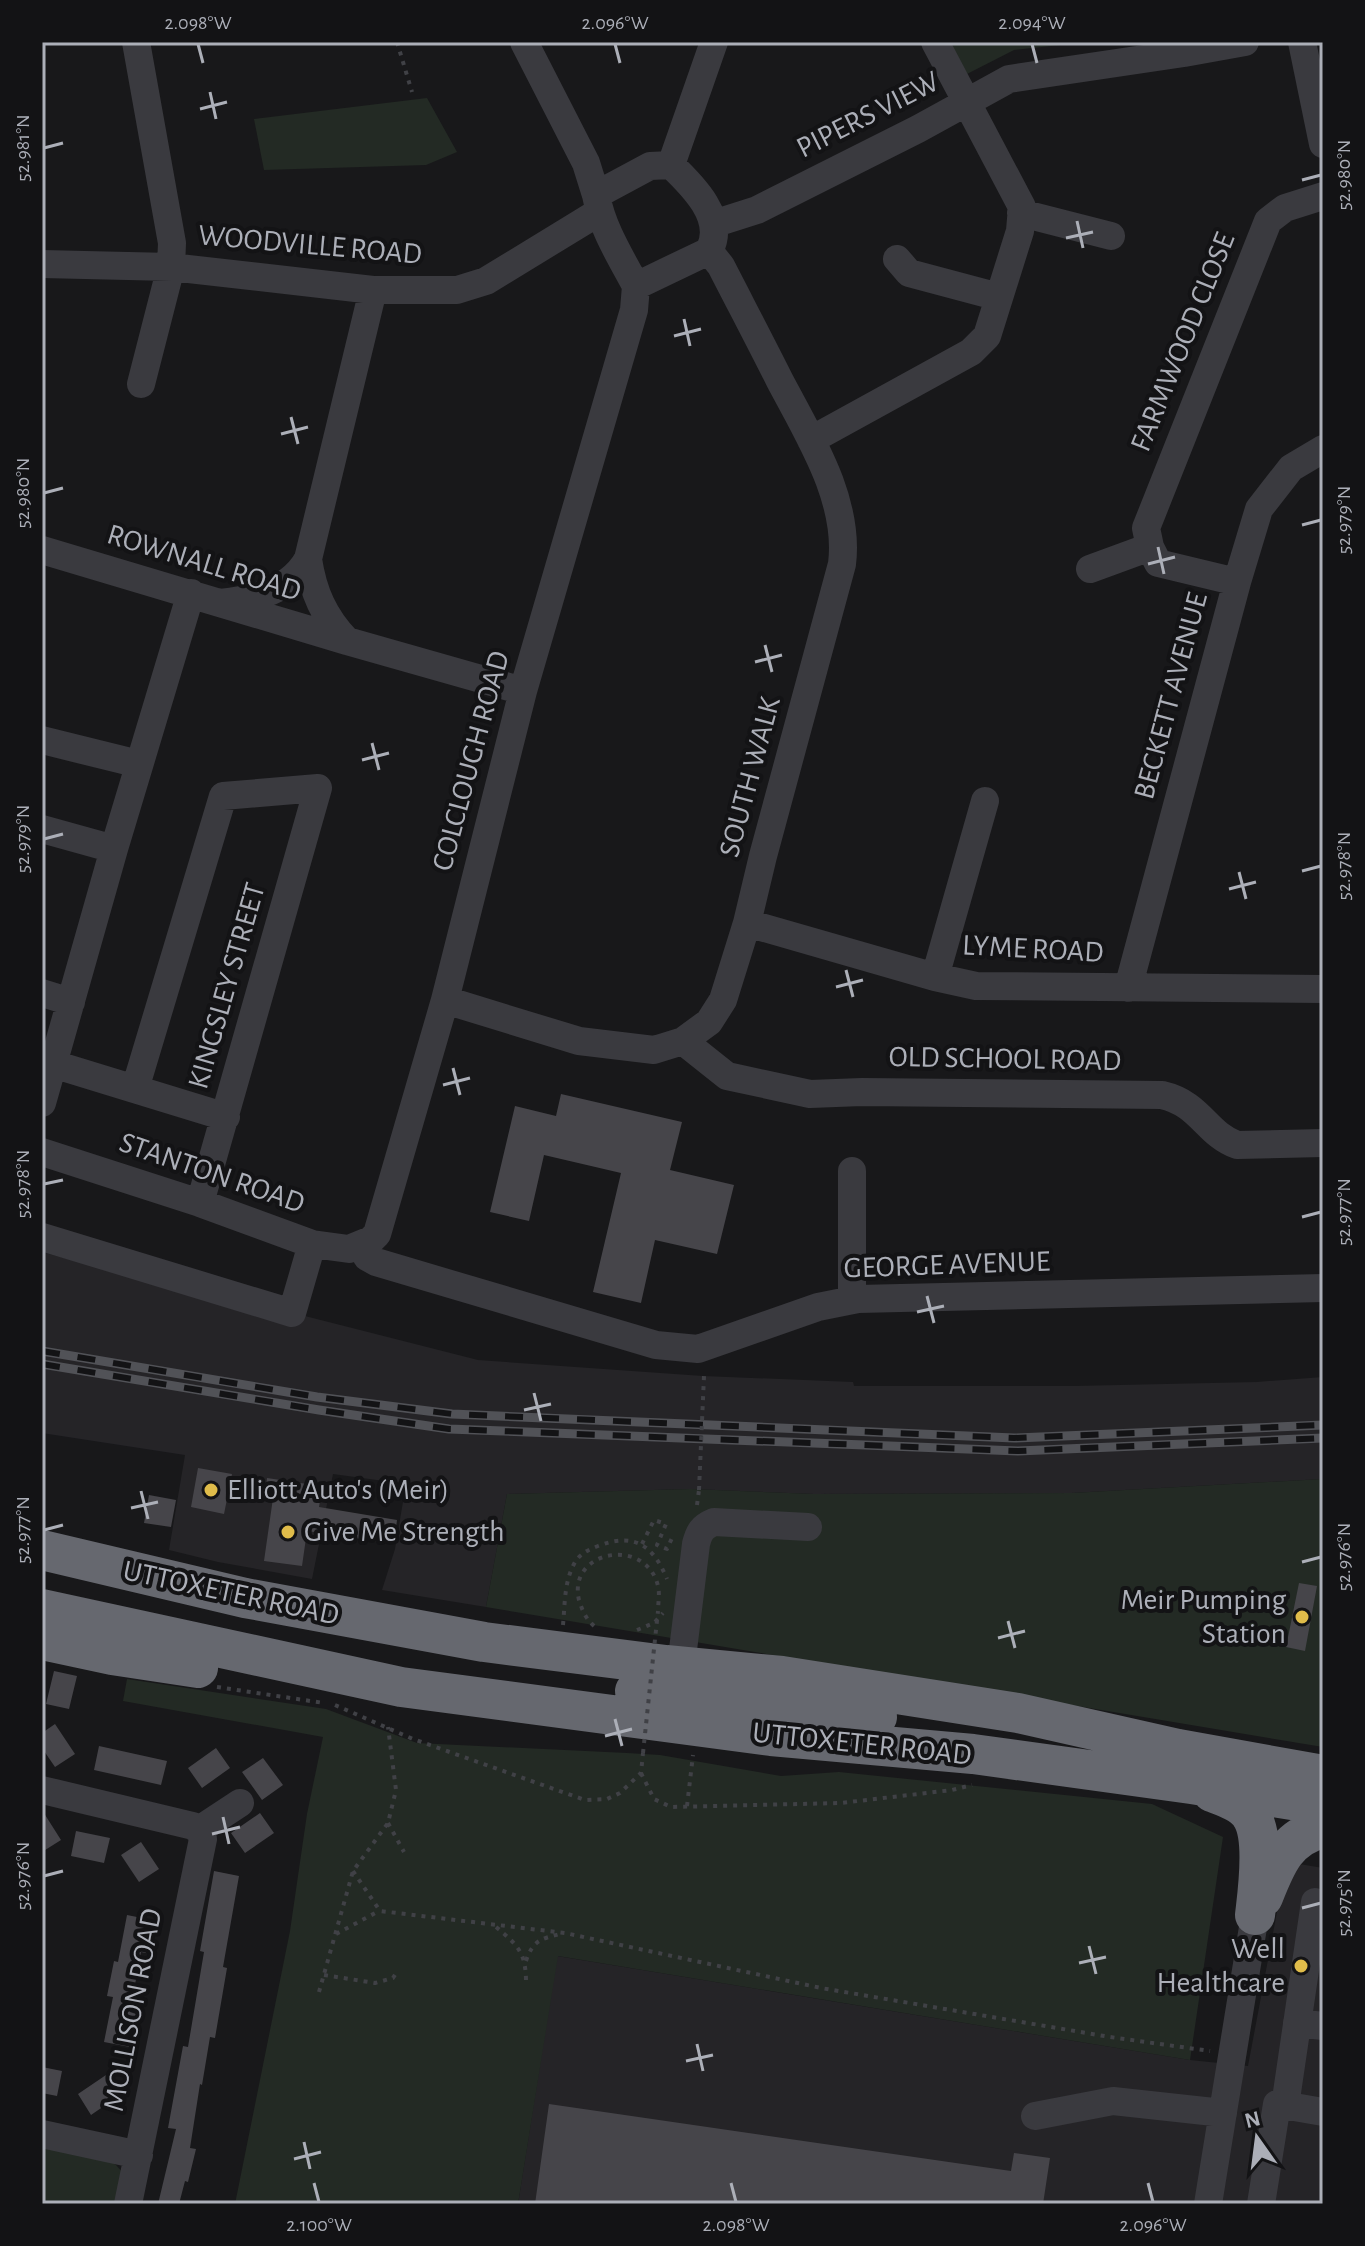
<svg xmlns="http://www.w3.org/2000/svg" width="1365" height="2246" font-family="'Alegreya Sans',sans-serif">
  <rect width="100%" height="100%" fill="#18181a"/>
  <path fill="#252427" d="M42,1252L297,1322L301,1315L478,1360L703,1376L853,1382L854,1386H1074L1257,1382L1323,1377V1479L1072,1493L814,1494L691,1489L507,1494L486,1607L382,1590L395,1549L406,1484L333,1474L312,1579L218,1562L169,1550L185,1455L42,1433Z
    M1299,1864L1323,1868V2204H518L557,1956L1190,2060L1248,2066L1283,1880Z"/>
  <path fill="#232a24" d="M947,42H1089L1014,50L965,75Z
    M427,98L457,152L426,165L264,170L254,119Z
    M1323,1479V1747L486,1607L507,1494L691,1489L814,1494L1072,1493Z
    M127,1679L326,1709L417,1743L627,1753L660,1755L781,1776L839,1772L1152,1804L1223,1837L1190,2060L558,1956L518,2204H235L290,1931L307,1814L323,1737L123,1701Z
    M42,2146L108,2160L116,2165L123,2173L120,2204H42Z"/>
  <path fill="#46454a" d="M561,1094L682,1122L670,1170L734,1185L717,1254L655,1240L641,1303L593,1292L621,1173L544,1155L529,1221L490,1212L515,1106L556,1116Z
    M198,1468L232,1474L224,1514L191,1507Z
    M267,1478L307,1484V1486L322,1489L319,1507L397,1520L394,1544L307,1531L302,1566L264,1561L273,1498L265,1497Z
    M149,1495L176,1500L171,1527L144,1523Z
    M1299,1583L1317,1586L1305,1651L1286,1647Z
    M54,1671L77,1676L69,1709L46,1704Z
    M55,1724L75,1754L55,1767L42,1748V1733Z
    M99,1746L167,1761L161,1785L94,1770Z
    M216,1748L230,1768L202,1788L188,1768Z
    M263,1758L283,1785L262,1800L242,1772Z
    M42,1810L61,1840L42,1852Z
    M260,1813L274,1833L245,1853L231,1833Z
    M76,1831L110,1838L104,1863L71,1856Z
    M141,1842L159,1869L139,1882L121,1855Z
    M214,1871L239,1876L223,1967L227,1968L215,2038L210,2037L202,2085L200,2084L190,2148L196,2149L188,2182L185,2181L179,2204H158L176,2129L168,2128L183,2046L188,2047L204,1952L200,1951Z
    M127,1915L152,1920L146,1953L141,1952L130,2012L136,2014L130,2047L104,2042L113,1997L107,1996L114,1961L118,1962Z
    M42,2067L62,2071L57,2096L42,2093Z
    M106,2075L120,2095L91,2115L78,2094Z
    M549,2104L1011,2171L1014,2153L1050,2158L1043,2204H535Z"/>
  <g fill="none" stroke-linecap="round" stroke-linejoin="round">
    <path stroke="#404146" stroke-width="4" stroke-dasharray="4 6" stroke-linecap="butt" d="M397,42L412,92
      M697,1505L699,1490
      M642,1544L654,1520L666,1524L657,1545L667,1549L672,1538
      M563,1625C565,1604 564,1583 574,1564C579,1554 588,1550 598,1546C634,1532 653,1545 667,1579
      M594,1626C586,1619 582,1610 579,1600C567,1550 646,1536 658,1586C660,1594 658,1603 658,1611
      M637,1630L654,1623L663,1613
      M217,1687L324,1703
      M335,1705L413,1739L585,1800L607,1799L620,1793L641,1773L643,1753
      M641,1773L654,1799L671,1807L841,1803L952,1790L972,1785
      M687,1806L693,1755
      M388,1823L404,1852
      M353,1871L380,1911L565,1933L821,1988L1110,2037L1210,2051
      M496,1927C518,1945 526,1953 526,1982
      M336,1934L379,1911
      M526,1961C533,1940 541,1939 560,1934
      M324,1975L375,1983L393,1978L398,1970
      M319,1992L353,1871L388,1823L396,1790L388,1727"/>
    <path stroke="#3a3a3f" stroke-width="28" d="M136,42L172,243L171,267L141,384
      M524,42L586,163L596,195
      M1302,42L1323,144
      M671,165C692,185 727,219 709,251L636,286C620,256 602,228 596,195L650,166Z
      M671,165L714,42
      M1021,213L1111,236
      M713,224L757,210L918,129L1009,79L1184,53L1245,42
      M897,259L909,273L999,297
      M42,264L171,267L373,290H457L486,281L599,212
      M811,440L971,352L987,336L1020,231L1022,207L935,42
      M42,550L347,641
      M308,559C313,592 324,617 347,641L523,691
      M1090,569L1150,547
      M1237,582L1158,563L1150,547L1146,528L1268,221L1285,208L1323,196
      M220,603C253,600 291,590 308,559L373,290
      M42,740L139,764
      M42,829L114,849
      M747,923L935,977L976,986L1323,989
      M935,977L985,801
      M1128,988L1237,582L1259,509L1291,468L1323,449
      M42,993L71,1002
      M445,1000L579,1041L654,1050L683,1041L709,1022L723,1000L747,923L763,856L842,564C850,500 809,436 780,381C761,343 741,305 721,266L709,251
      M683,1041L727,1076L810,1094L862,1092L1162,1095C1201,1104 1205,1133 1237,1145L1323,1143
      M53,1064L226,1117
      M135,1089L223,796L318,788L200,1203
      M42,1103L114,849L191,593
      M42,1152L200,1203L312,1244L349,1249L371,1240L377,1234L445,1000L523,691L634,310L636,286
      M42,1237L292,1313L312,1244
      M361,1245L367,1257L376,1262L656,1345L698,1349L818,1307L858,1299L1323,1288
      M852,1300V1171
      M681,1666L696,1544C699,1532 702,1527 714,1522L808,1527
      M42,1790L193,1826L199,1830L203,1839L128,2204
      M199,1830L240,1803
      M1297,2023L1323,2026
      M1285,2106L1315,1902L1323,1904
      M1035,2116L1113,2101L1223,2113
      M42,2134L139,2155
      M1208,2204L1255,1915
      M1261,2204L1277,2104L1323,2112"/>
    <path stroke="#66686f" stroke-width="40" d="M42,1550L245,1598L484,1642L666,1665L782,1676L1018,1713L1178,1749L1323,1775
      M42,1609L401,1687L771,1736L973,1754L1191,1784L1323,1805
      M42,1640L112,1655L198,1668
      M635,1691L877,1717
      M1212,1792C1225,1797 1242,1802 1250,1814C1266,1836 1258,1889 1255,1915
      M1263,1897C1276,1864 1286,1837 1323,1828"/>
    <g stroke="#515257" stroke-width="9">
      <path id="rail" d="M42,1351L317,1397L452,1414L1014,1438L1323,1425
        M42,1364L319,1410L449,1429L1018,1451L1323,1438"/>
    </g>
    <use href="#rail" stroke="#131315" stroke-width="6" stroke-dasharray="18" stroke-linecap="butt"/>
    <path stroke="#404146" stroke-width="4" stroke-dasharray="4 6" stroke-linecap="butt" d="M699,1490L704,1376
      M643,1753L658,1611"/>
  </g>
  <path fill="none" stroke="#acafb8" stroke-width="3" d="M198,44L203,63M615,44L620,63M1032,44L1037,63M210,92L216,119M200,109L227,102M44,148L63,143M1302,180L1321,175M1077,221L1083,248M1066,238L1093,232M684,319L690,346M674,336L701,329M291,417L298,444M281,434L308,427M44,493L63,488M1302,525L1321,520M1158,547L1164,574M1148,564L1175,557M765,645L772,672M755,662L782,655M372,743L379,770M362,760L389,753M44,839L63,834M1302,871L1321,866M1239,872L1246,899M1229,889L1256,882M846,970L853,997M836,987L863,980M453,1068L460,1095M443,1085L470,1078M44,1184L63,1180M1302,1217L1321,1212M927,1296L934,1323M917,1312L944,1306M534,1393L541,1421M524,1410L551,1404M141,1491L148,1519M131,1508L158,1502M44,1530L63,1525M1302,1562L1321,1557M1008,1621L1015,1648M998,1638L1025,1631M615,1719L622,1746M605,1736L632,1729M223,1817L229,1844M212,1834L240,1827M44,1876L63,1871M1302,1908L1321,1903M1089,1946L1096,1974M1079,1963L1106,1957M697,2044L703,2071M686,2061L713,2055M304,2142L310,2169M294,2159L321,2152M314,2183L319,2202M731,2183L736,2202M1148,2183L1153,2202"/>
  <g fill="#e0bc4a" stroke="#131315" stroke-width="3">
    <circle cx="211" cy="1490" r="8"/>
    <circle cx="288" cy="1532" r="8"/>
    <circle cx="1302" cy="1617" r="8"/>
    <circle cx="1301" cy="1966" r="8"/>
  </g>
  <g text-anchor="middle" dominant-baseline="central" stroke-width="8" stroke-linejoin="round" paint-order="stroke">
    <g font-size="30" fill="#acafb8" stroke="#131315">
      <text transform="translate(868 115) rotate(-27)">PIPERS VIEW</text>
      <text transform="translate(310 245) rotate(5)">WOODVILLE ROAD</text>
      <text transform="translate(1183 342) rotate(-68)">FARMWOOD CLOSE</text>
      <text transform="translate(204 563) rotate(17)">ROWNALL ROAD</text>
      <text transform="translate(1171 696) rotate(-75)">BECKETT AVENUE</text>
      <text transform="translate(471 761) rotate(-75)">COLCLOUGH ROAD</text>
      <text transform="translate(750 777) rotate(-75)">SOUTH WALK</text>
      <text transform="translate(1033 949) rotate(3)">LYME ROAD</text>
      <text transform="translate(227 986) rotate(-74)">KINGSLEY STREET</text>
      <text transform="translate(1005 1059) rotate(1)">OLD SCHOOL ROAD</text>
      <text transform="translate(212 1173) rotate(19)">STANTON ROAD</text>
      <text transform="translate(947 1265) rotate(-2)">GEORGE AVENUE</text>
      <text transform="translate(231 1593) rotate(12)">UTTOXETER ROAD</text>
      <text transform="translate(862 1744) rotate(6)">UTTOXETER ROAD</text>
      <text transform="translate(133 2010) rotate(-79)">MOLLISON ROAD</text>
    </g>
    <g font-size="30" fill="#acafb8" stroke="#131315" text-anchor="start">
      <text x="227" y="1490">Elliott Auto's (Meir)</text>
      <text x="304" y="1532">Give Me Strength</text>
      <text x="1286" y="1600" text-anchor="end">Meir Pumping<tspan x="1286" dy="34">Station</tspan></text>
      <text x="1285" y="1949" text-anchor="end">Well<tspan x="1285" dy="34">Healthcare</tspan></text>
    </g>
  </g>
  <rect width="1365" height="2246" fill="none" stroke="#131315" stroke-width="88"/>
  <g transform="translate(1257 2138) rotate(346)" stroke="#131315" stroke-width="6" paint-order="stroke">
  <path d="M0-6L14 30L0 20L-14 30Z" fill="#acafb8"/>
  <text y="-12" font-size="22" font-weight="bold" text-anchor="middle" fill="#acafb8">N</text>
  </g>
  <rect x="44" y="44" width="1277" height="2158" fill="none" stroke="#acafb8" stroke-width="3"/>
  <g font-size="20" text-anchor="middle" fill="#acafb8">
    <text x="198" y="29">2.098°W</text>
    <text x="615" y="29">2.096°W</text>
    <text x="1032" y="29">2.094°W</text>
    <text transform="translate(22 148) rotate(-90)" y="7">52.981°N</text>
    <text transform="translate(1343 175) rotate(-90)" y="7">52.980°N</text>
    <text transform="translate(22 493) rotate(-90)" y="7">52.980°N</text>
    <text transform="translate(1343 520) rotate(-90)" y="7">52.979°N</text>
    <text transform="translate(22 839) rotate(-90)" y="7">52.979°N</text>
    <text transform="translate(1343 866) rotate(-90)" y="7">52.978°N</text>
    <text transform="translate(22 1184) rotate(-90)" y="7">52.978°N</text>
    <text transform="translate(1343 1212) rotate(-90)" y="7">52.977°N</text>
    <text transform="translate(22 1530) rotate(-90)" y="7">52.977°N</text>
    <text transform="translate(1343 1557) rotate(-90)" y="7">52.976°N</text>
    <text transform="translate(22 1876) rotate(-90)" y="7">52.976°N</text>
    <text transform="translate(1343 1903) rotate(-90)" y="7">52.975°N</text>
    <text x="319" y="2231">2.100°W</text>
    <text x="736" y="2231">2.098°W</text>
    <text x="1153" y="2231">2.096°W</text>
  </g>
</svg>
